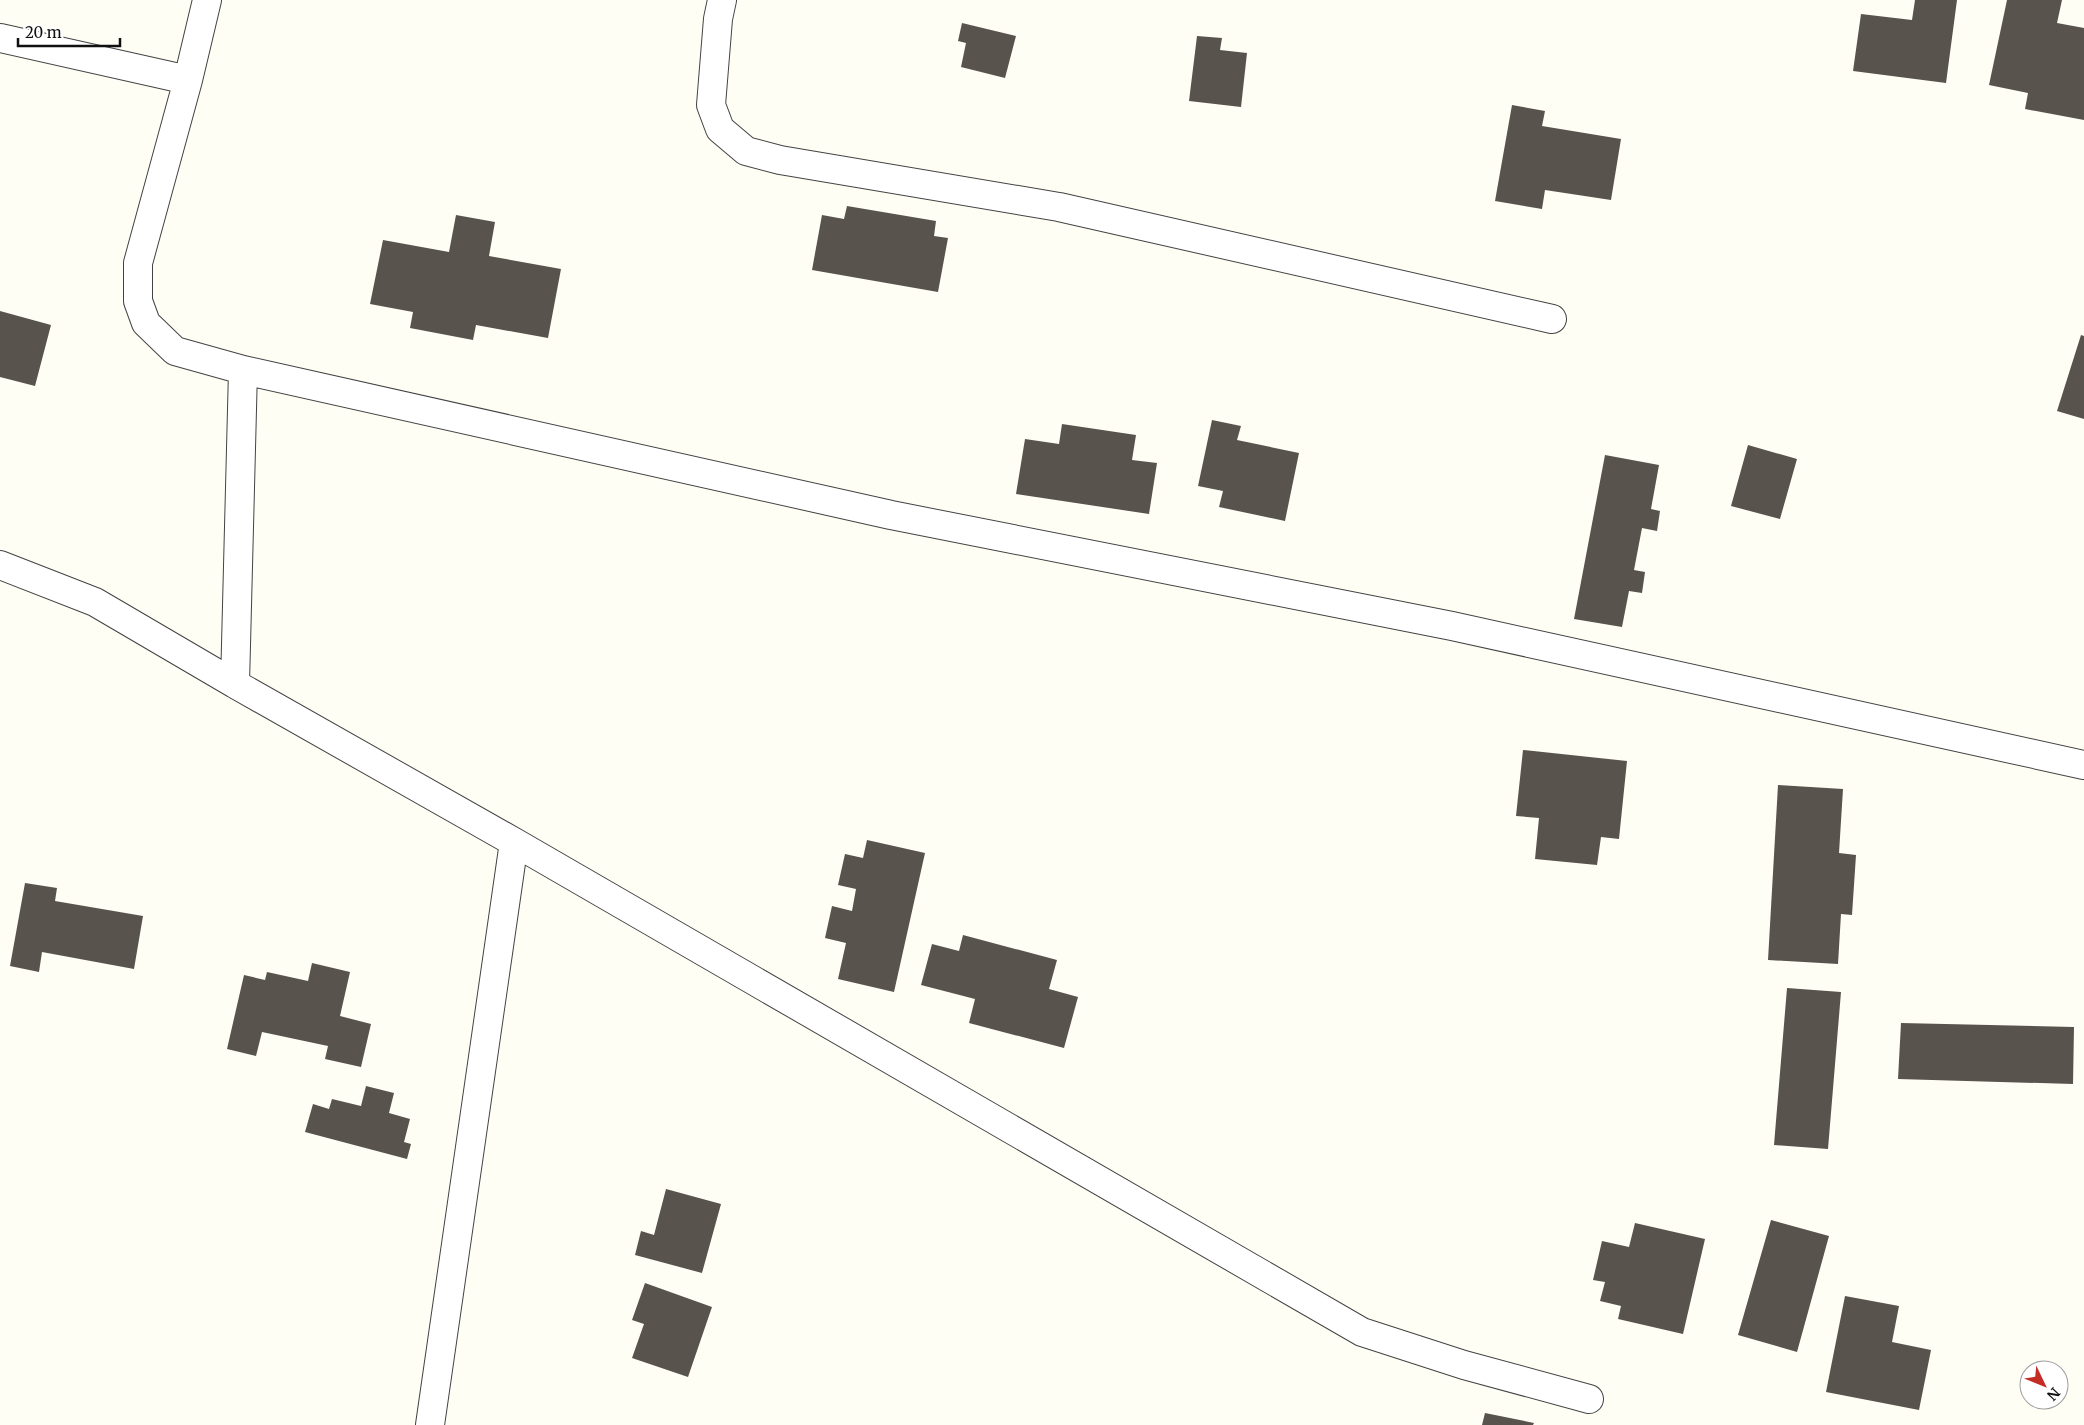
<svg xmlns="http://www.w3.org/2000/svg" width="2084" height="1425" font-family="Merriweather,serif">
  <rect width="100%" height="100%" fill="#fffef4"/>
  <path fill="#59534d" d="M1915,0H1957L1946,83L1853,71L1861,14L1912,20Z
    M2007,0H2062L2057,23L2084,28V120L2025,109L2028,93L1989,85Z
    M962,23L1016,36L1005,78L961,67L966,43L958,41Z
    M1197,36L1222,38L1220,50L1247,53L1241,107L1189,101Z
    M1512,105L1545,111L1542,126L1621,139L1611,200L1545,190L1542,209L1495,201Z
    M847,206L936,221L934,236L948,238L938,292L812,270L822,215L844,219Z
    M456,215L495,222L489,256L561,269L548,338L476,325L473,340L410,328L413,312L370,304L383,240L449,252Z
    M0,311L51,325L35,386L0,377Z
    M2081,335L2084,336V419L2057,411Z
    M1212,420L1241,426L1237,440L1299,453L1285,521L1219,507L1223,491L1198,486Z
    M1062,424L1136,435L1132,460L1157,463L1149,514L1016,494L1025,439L1059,444Z
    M1748,445L1797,459L1780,519L1731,506Z
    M1605,455L1659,465L1651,509L1660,511L1657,531L1642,528L1634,570L1645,572L1642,593L1629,591L1622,627L1574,619Z
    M1523,750L1627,761L1619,839L1601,837L1597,865L1535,859L1539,818L1516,816Z
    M1778,785L1843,789L1839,853L1856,855L1852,915L1841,914L1838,964L1768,960Z
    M867,840L925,853L894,992L838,979L846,943L825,938L832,906L852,911L856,889L838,885L845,854L863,858Z
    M25,883L57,888L55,901L143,916L134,969L42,952L39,972L10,966Z
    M963,935L1057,960L1049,989L1078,997L1064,1048L969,1023L975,999L921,985L932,944L959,951Z
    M312,963L350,972L340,1016L371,1024L361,1067L325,1059L328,1046L262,1032L256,1056L227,1049L244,975L265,980L267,972L308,981Z
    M1787,988L1841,992L1828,1149L1774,1145Z
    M1901,1023L2074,1027L2073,1084L1898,1079Z
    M366,1086L394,1093L389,1113L410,1119L404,1142L411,1144L407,1159L305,1132L313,1104L329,1109L332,1099L361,1106Z
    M666,1189L721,1204L702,1273L635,1255L641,1231L654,1235Z
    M1771,1220L1829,1236L1797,1352L1738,1335Z
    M1635,1223L1705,1239L1683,1334L1618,1319L1621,1306L1600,1301L1605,1282L1593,1280L1602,1241L1629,1247Z
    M645,1283L712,1307L688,1377L632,1358L644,1324L632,1320Z
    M1845,1296L1899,1306L1892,1342L1931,1350L1919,1410L1826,1392Z
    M1485,1413L1534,1423L1533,1425H1482Z"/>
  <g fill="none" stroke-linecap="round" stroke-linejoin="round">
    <g stroke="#434343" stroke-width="30">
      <path id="minor" d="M207,0L188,80L138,263V301L146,323L175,351L243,370L891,515L1452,626L2084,765
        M722,0L718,19L711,105L720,129L746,151L780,160L1059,207L1552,319
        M0,38L188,80
        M243,370L235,684L514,842L1362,1332L1464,1365L1589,1399
        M0,565L95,602L235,684
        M430,1425L514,842"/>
    </g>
    <use href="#minor" stroke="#fff" stroke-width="28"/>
  </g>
  <g transform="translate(2044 1385) rotate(133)"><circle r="24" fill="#ffffff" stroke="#9f9f9f"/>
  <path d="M0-4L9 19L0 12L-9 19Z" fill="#c32d26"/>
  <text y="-8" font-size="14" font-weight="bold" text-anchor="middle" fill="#101010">N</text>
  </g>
  <path d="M18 38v8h102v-8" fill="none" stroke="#101010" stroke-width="2.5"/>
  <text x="25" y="38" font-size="15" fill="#101010" stroke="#ffffff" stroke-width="4" paint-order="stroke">20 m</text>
</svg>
